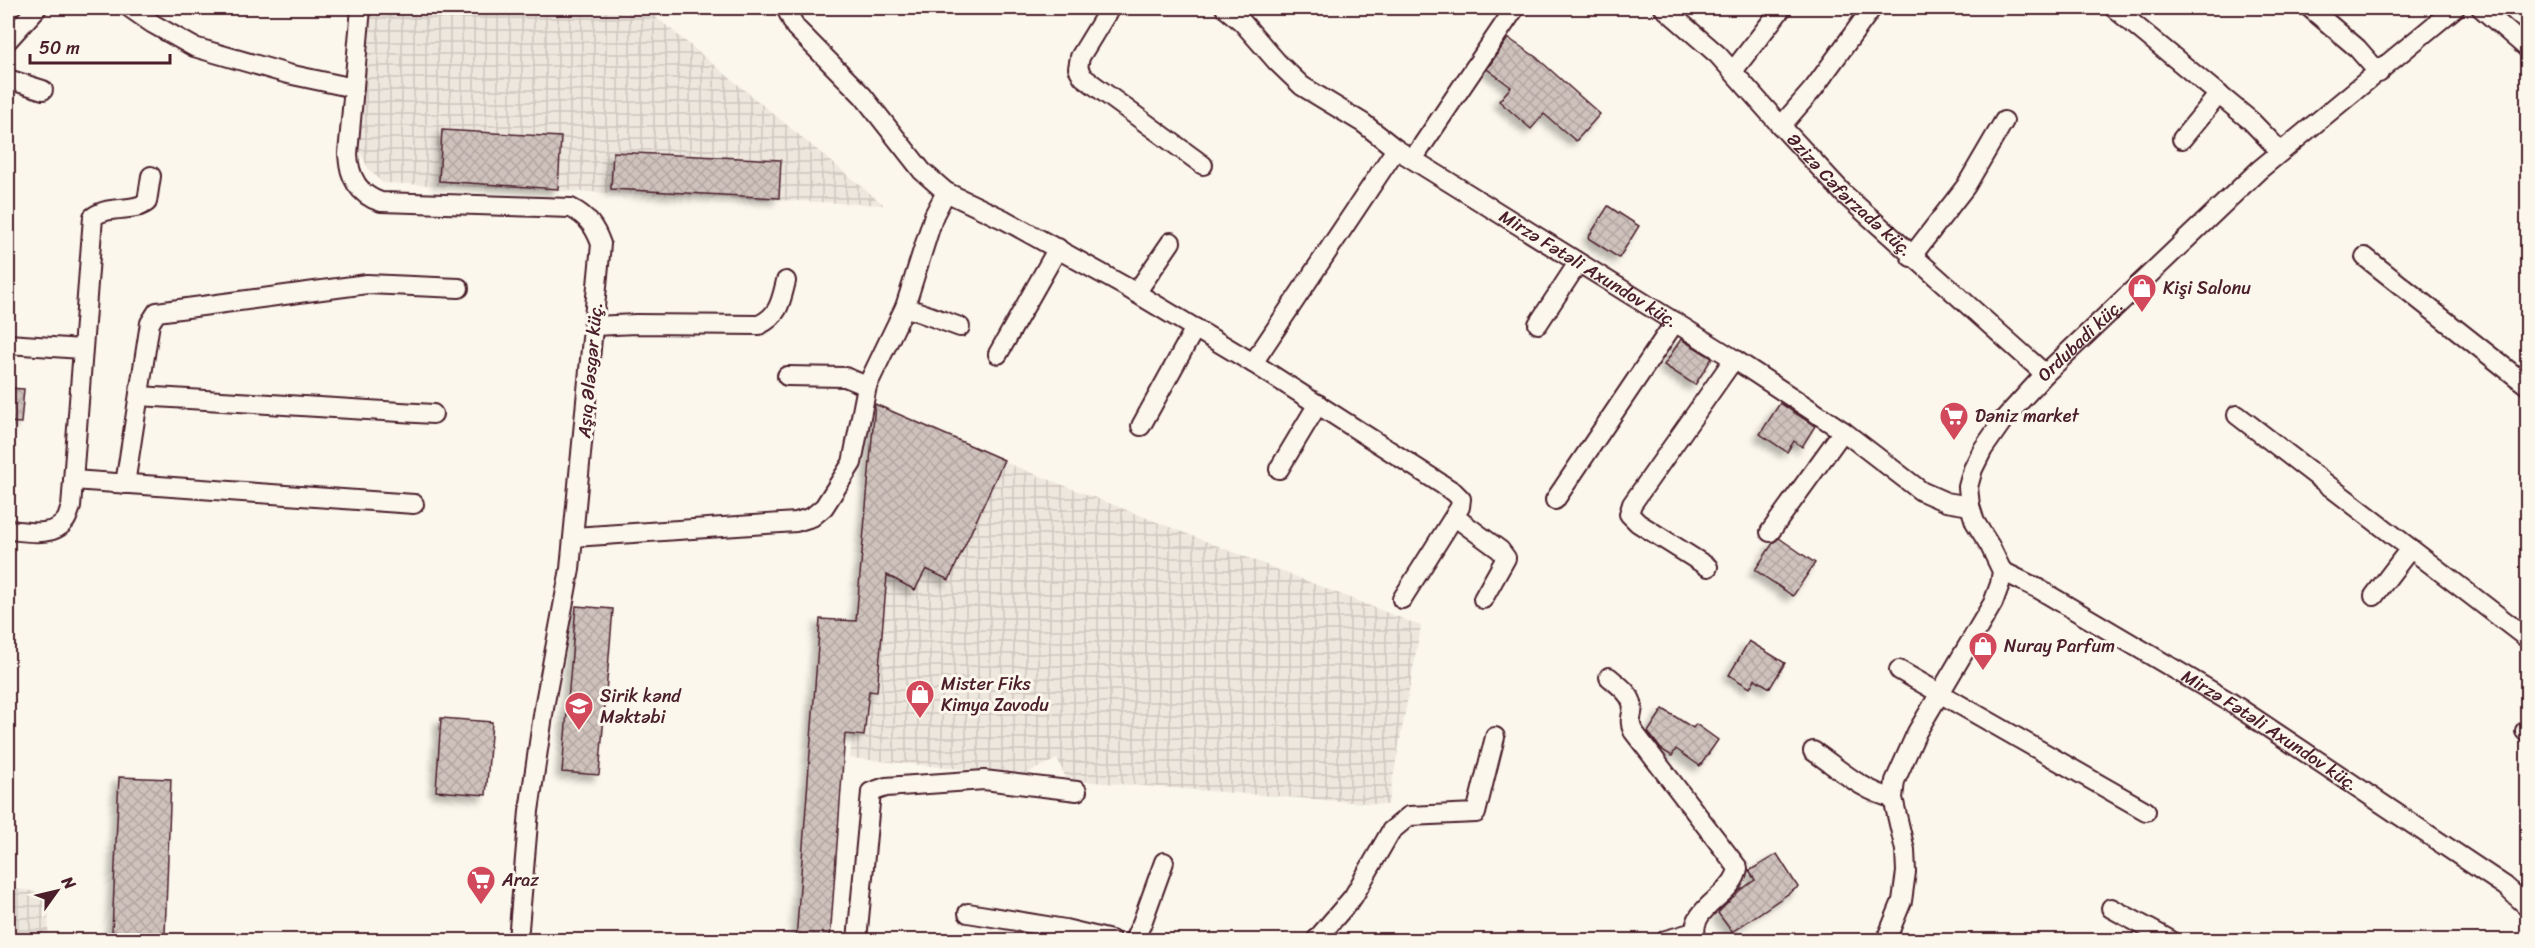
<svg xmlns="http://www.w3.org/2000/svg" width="2535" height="948" font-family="Sriracha,sans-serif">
  <defs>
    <pattern id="industrial-grid" width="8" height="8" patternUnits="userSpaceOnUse" patternTransform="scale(1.5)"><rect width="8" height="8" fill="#eee7de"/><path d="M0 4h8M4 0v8" fill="none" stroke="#cec6bf"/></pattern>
    <pattern id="building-cross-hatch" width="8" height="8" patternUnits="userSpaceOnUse" patternTransform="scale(1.5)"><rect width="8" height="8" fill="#cfc2bc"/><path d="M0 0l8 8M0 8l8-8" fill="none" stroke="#b3a6a2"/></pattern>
    <filter id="shadow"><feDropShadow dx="-5.5" dy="5.5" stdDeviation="3" flood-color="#0004"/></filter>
  </defs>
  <rect width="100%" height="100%" fill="#fbf7ec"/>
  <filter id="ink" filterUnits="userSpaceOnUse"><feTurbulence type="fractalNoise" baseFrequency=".0167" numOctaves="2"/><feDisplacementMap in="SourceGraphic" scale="12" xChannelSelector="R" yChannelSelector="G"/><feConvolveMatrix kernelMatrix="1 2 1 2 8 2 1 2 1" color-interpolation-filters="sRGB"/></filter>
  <g filter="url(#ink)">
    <path fill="url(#industrial-grid)" d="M370,8H645L884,205L383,183L369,170L358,148Z
      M880,413L1421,626L1388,805L1067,780L1057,759L1023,775L850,758Z
      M8,888L49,893L48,940H8Z"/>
    <path fill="url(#building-cross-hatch)" stroke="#4a1f2b" stroke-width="1.5" filter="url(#shadow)" d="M1508,38L1536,57L1600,114L1576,141L1544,114L1531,129L1499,101L1511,87L1487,69Z
      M442,130L561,137L558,189L439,181Z
      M613,152L781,160L779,198L611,189Z
      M1608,206L1639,226L1619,258L1588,238Z
      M1681,339L1712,358L1695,385L1664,365Z
      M8,388L24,389L21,423L8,422Z
      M1780,403L1815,426L1802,447L1794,441L1787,452L1760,434Z
      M875,404L1004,460L949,580L926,569L915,590L887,575L877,692L869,691L864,736L845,734L830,940H796L820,619L856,621Z
      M1779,538L1815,563L1793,596L1755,570L1773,543Z
      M576,606L613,609L599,775L562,772Z
      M1749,641L1785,663L1770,688L1755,679L1750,688L1729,675Z
      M1663,709L1693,728L1696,724L1718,740L1700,766L1676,749L1672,756L1661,749L1648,732Z
      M441,718L492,722L486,795L436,791Z
      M119,777L171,779L165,934L112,932Z
      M1777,854L1798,887L1732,932L1718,913L1739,891L1755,880L1749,871Z"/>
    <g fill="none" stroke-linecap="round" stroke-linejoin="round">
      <g stroke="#4a1f2b" stroke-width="22">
        <g id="minor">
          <path d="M130,8L153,24L194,47L288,74L354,88"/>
          <path d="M361,8L348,154C349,176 358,195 381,202L571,208C587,216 595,227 601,244L570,569L545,702L529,811L518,940"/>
          <path d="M786,8L795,27L863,96L922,171L946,192L1005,220L1126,287L1253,363L1454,492L1461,499L1460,507L1402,599"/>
          <path d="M1110,8L1080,57L1078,68L1083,77L1203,165"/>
          <path id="s1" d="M1225,8L1242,22L1277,62L1302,86L1363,123L1396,149L1734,359L1843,431L1921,491L1946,502L1970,506"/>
          <path id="s2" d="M1664,8L1718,55L1781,126L1845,195L2045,374"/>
          <path d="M2114,8L2251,121L2280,151"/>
          <path d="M2310,8L2357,48L2379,73"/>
          <path d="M2481,8L2528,49"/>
          <path d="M8,40L37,8"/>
          <path d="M1733,71L1782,8"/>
          <path d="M8,79L43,90"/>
          <path d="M1781,126L1814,88L1872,8"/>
          <path d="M2182,139L2219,94"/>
          <path d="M1413,159L1515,8"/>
          <path d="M1911,257L1966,186L2004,121"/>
          <path d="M2365,257L2528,386"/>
          <path d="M1136,293L1171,242"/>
          <path d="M905,307L960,327"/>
          <path d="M1538,324L1578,263"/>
          <path d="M594,326L636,324L759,325C779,316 781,301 786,281"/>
          <path d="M8,344L82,349"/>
          <path d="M998,354L1058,248"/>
          <path d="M1253,363L1396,149"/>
          <path d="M787,376L845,377L867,386"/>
          <path d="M139,396L433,414"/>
          <path d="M2237,415L2528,639"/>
          <path d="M1141,426L1195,328"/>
          <path d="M1279,469L1318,404"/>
          <path d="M73,480L414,504"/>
          <path d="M125,484L150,323L157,312L367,284L459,288"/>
          <path d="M1555,500L1675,322"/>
          <path d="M1455,517L1500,550L1506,558L1483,599"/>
          <path d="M8,530C25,531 53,538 65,521C68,518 69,511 71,507L93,217C111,204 133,213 147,202L151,176"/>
          <path d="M1770,532L1843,431"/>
          <path d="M574,537L796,522L812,517L824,507L852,463L867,386L905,307L934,215L946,192"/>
          <path d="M1708,567L1638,523L1629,514L1632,504L1734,359"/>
          <path id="s3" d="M2002,571L2037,588L2230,702L2505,886L2528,907"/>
          <path d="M2374,596L2409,550"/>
          <path d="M1899,670L2146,811"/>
          <path d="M1609,677C1617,684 1629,692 1632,703C1635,713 1627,718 1633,731L1738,868C1734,897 1685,908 1697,940"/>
          <path d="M2525,731L2528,728"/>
          <path d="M1813,751C1837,767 1863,792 1893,798"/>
          <path d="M2111,908L2170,940"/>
          <path d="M968,913L1065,929L1111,940"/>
          <path d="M857,940L871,792L886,787L984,780L1077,791"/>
          <path d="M1134,940L1142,923L1164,862"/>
          <path d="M1316,940L1353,897L1391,831L1409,816L1476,813L1495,737"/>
          <path d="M1666,940L1694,932"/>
          <path id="s4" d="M1886,940L1902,901L1906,872L1905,850L1893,798L1895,781L1917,732L1993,603L2000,584L2002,571L1990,546L1975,522L1970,506L1968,487L1973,469L1983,449L2004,419L2045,374L2259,170L2455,8"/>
        </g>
      </g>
      <use href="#minor" stroke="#fbf7ec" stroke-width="18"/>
    </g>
  </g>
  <defs>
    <g id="shop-pin" transform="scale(1.5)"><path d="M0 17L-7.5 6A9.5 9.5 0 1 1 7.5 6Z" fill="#d1495b" stroke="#fbf7ec"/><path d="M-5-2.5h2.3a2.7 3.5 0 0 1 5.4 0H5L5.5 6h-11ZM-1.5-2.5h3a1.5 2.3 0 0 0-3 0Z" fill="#fff"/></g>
    <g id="supermarket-pin" transform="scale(1.5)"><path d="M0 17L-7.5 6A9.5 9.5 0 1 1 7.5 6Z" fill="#d1495b" stroke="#fbf7ec"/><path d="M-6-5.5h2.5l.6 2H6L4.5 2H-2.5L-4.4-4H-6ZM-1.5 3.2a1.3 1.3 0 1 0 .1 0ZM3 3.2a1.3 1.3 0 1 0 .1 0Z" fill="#fff"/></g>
    <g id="school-pin" transform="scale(1.5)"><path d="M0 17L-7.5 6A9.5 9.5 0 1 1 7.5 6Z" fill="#d1495b" stroke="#fbf7ec"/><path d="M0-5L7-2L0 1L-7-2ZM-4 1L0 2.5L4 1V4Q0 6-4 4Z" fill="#fff"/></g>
  </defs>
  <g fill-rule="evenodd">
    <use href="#shop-pin" x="2142" y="288"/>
    <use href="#supermarket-pin" x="1954" y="416"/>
    <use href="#shop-pin" x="1983" y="646"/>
    <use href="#shop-pin" x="920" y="694"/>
    <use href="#school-pin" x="579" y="706"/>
    <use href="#supermarket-pin" x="481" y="880"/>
  </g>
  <g text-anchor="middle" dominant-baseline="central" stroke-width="6" stroke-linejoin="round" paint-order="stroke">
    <g font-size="18" fill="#4a1f2b" stroke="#fbf7ec">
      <text stroke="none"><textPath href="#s2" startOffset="264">Əzizə Cəfərzadə küç.</textPath></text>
      <text stroke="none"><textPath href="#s1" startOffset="450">Mirzə Fətəli Axundov küç.</textPath></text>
      <text stroke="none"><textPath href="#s4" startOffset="680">Ordubadi küç.</textPath></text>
      <text transform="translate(590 370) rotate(-85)">Aşıq Ələsgər küç.</text>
      <text stroke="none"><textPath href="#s3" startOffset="312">Mirzə Fətəli Axundov küç.</textPath></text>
    </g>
    <g font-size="18" fill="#4a1f2b" stroke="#fbf7ec" text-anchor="start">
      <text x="2163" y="288">Kişi Salonu</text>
      <text x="1975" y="416">Dəniz market</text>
      <text x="2004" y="646">Nuray Parfum</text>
      <text x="941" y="684">Mister Fiks<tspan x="941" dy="21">Kimya Zavodu</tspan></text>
      <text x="600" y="696">Sirik kənd<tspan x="600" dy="21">Məktəbi</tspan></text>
      <text x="502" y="880">Araz</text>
    </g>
  </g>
  <rect width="2535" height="948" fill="none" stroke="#fbf7ec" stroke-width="30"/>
  <rect x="15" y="15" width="2505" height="918" fill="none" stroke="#4a1f2b" stroke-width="2" filter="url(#ink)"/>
  <g transform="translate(57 891) rotate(56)" stroke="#fbf7ec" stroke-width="4.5" paint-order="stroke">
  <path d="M0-4.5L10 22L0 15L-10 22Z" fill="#4a1f2b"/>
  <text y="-9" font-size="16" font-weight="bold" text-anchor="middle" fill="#4a1f2b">N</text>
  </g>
  <path d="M30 54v9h140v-9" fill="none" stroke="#4a1f2b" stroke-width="3"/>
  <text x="39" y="54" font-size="18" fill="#4a1f2b" stroke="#fbf7ec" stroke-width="4.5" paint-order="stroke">50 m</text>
</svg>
